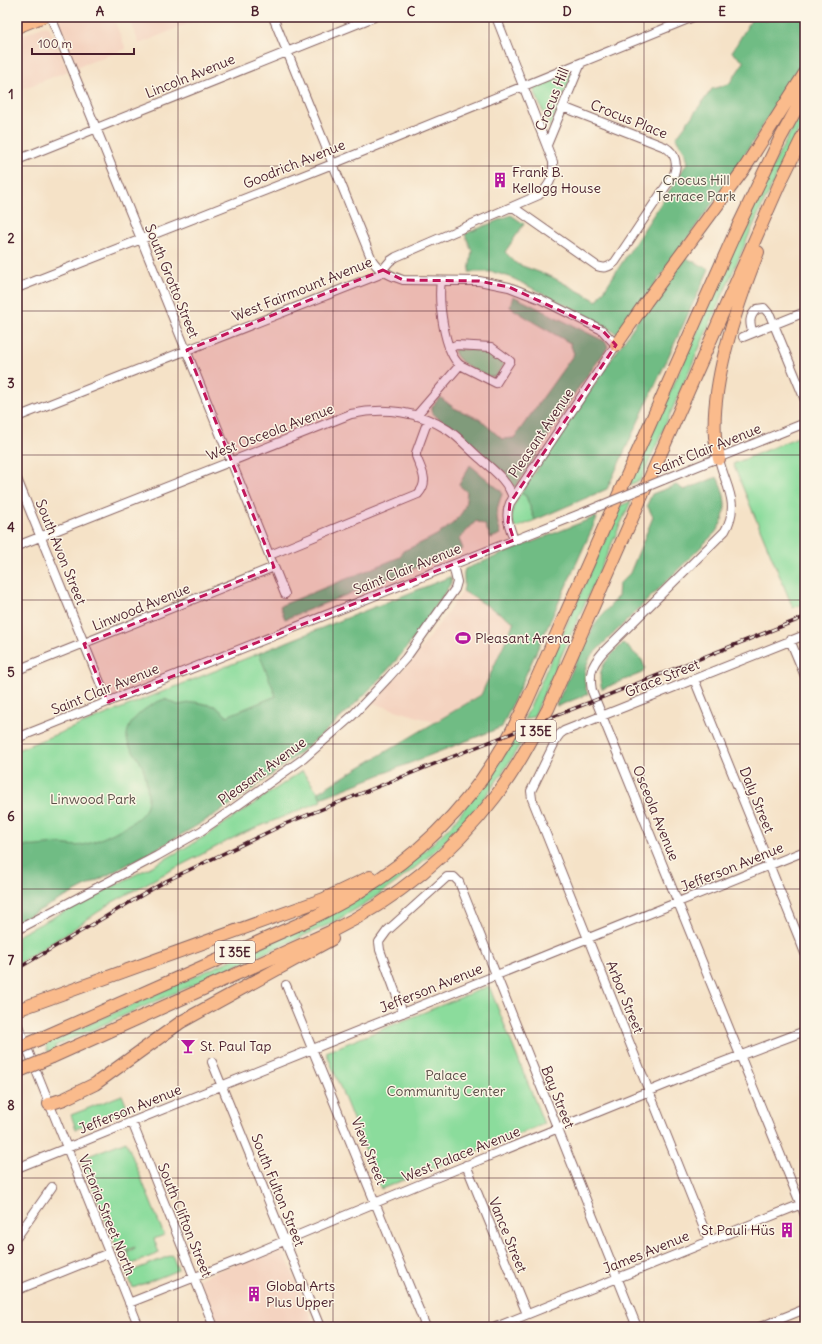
<svg xmlns="http://www.w3.org/2000/svg" width="822" height="1344" font-family="Delius,sans-serif">
  <rect width="100%" height="100%" fill="#fcf5e5"/>
  <filter id="ink" filterUnits="userSpaceOnUse"><feTurbulence type="fractalNoise" baseFrequency=".025" numOctaves="2"/><feDisplacementMap in="SourceGraphic" scale="8" xChannelSelector="R" yChannelSelector="G"/><feConvolveMatrix kernelMatrix="1 2 1 2 8 2 1 2 1" color-interpolation-filters="sRGB"/></filter>
  <filter id="wash" filterUnits="userSpaceOnUse"><feTurbulence type="fractalNoise" baseFrequency=".012" numOctaves="4" result="noise"/><feDisplacementMap in="SourceGraphic" scale="16" xChannelSelector="R" yChannelSelector="G"/><feGaussianBlur stdDeviation="0.9" result="paint"/><feColorMatrix in="noise" values="0 0 0 0 0 0 0 0 0 0 0 0 0 0 0 0 0 1.4 0 .05"/><feComposite in="paint" operator="in"/></filter>
  <g filter="url(#wash)">
    <rect width="100%" height="100%" fill="#f5e2c7"/>
    <path fill="#f4d3c0" d="M67,17H113L126,49L77,67L60,23V20Z
      M129,17H196L197,20L139,44Z
      M45,26L49,27L51,31L68,71L17,91V37Z
      M463,591L515,622L481,695L434,722L373,703L418,653Z
      M281,1245L315,1327H218L198,1279Z"/>
    <path fill="#8bdc9c" stroke="#6a7e64" d="M573,72L550,128L533,88Z
      M805,105V117L757,217L641,480L629,485L750,213L780,152Z
      M457,349L487,350L502,360L504,365L496,376L491,377C479,371 458,365 454,350Z
      M805,434V603L793,608L733,464Z
      M529,467L515,488L503,472Z
      M521,493L526,496L535,520L516,528C507,515 514,504 521,493Z
      M631,501L534,716L524,720L620,506Z
      M450,577L451,579V583C433,610 415,639 393,664C357,705 319,739 275,772C257,786 238,800 219,812C154,853 85,886 17,922V750Z
      M528,729C484,816 413,880 328,925L55,1046L56,1049L48,1052L45,1044L324,918L363,897L388,880L429,847L451,825L491,776L517,734Z
      M302,771L318,792L322,801L241,834L164,874L111,903L69,932L17,964V936L162,861L209,834Z
      M489,986L544,1124L381,1189L326,1052Z
      M122,1095L128,1109L76,1129L71,1115Z
      M126,1141L164,1235L154,1239L159,1253L132,1264L127,1252L135,1248V1247L119,1253L81,1159Z
      M172,1255L178,1270L133,1288L127,1273Z"/>
    <path fill="#70bc84" stroke="#5d6e58" d="M753,17L767,21L770,17H805V57L731,177L619,335L588,316L510,277L493,272H469L472,251L465,234L511,215L524,224L505,252L517,264L552,277L597,301L688,162L685,152L676,138L712,89L729,84L744,62L732,52Z
      M684,257L709,269L607,489L535,520L526,496L521,493L640,317Z
      M513,296L606,342L608,347L574,394L529,467L503,472L459,432L438,418L432,413V407L440,397L454,408L479,419L502,439L514,438L574,354L570,343L535,323L510,307Z
      M470,465L501,491L502,494C496,510 495,517 501,534L491,538L485,525L476,521L459,539L463,549L285,619L280,606L400,557L403,551C425,541 450,532 463,511C466,506 466,498 467,492L459,485Z
      M717,477C727,497 729,514 715,533L590,657C584,670 582,680 588,694L558,706L556,705L583,647L597,621L618,597L619,584L630,573L653,517L647,505L652,494L676,485L684,490Z
      M595,517L597,518L502,727L321,798L318,792L481,695L514,622L463,591C466,583 462,575 465,569Z
      M450,577L451,579V583C433,610 415,639 393,664C357,705 319,739 275,772C257,786 238,800 219,812C154,853 85,886 17,922V845C33,848 41,845 56,844C65,844 74,847 83,845C97,842 133,825 142,814C146,810 148,803 148,797C147,786 146,771 140,762C136,753 126,746 127,735C129,718 149,704 165,699L178,705L195,702L215,706L227,716L276,696L259,653Z
      M623,643L642,660L645,668L642,673L602,689C595,667 609,658 623,643Z"/>
  </g>
  <g filter="url(#ink)">
    <g fill="none" stroke-linecap="round" stroke-linejoin="round">
      <g stroke="#866362" stroke-width="10">
        <path id="minor" d="M51,17L285,594
          M273,17L372,260C379,271 391,276 403,280L479,281L509,287L540,299L602,330L616,345L510,503C504,516 510,528 514,540
          M547,145L581,63
          M17,160L374,17
          M513,207L597,266C605,269 609,267 615,262L674,174C678,163 675,153 665,147L563,107
          M441,281C438,301 444,352 460,365L496,383L510,361L491,347L456,345L449,348
          M17,288L325,167L693,17
          M753,333C749,323 749,316 757,309L764,308L770,315L805,400
          M743,337L805,312
          M416,416L460,365
          M17,417L378,275L390,261L396,257L539,195C550,186 554,176 553,162L496,17
          M719,459C725,486 741,503 725,531L603,652C591,666 589,673 592,691L805,1215
          M17,479L108,702
          M663,480L805,423
          M17,546L351,414C384,407 419,411 448,430C460,438 471,451 482,460C494,471 508,481 513,498
          M270,555L418,494C430,481 421,470 416,456V453L428,420
          M790,640L805,676
          M17,670L274,567
          M694,679L805,953
          M17,738L585,512
          M17,930L157,856L201,831L227,813L303,759L352,716L388,678L406,658L455,589L457,582L453,565
          M286,985L426,1327
          M403,1013L380,950L379,942L387,931L447,877H454L459,882L637,1327
          M17,1023L139,1327
          M212,1062L320,1327
          M132,1122L214,1327
          M466,1165L527,1314
          M17,1168L805,851
          M17,1237L52,1187
          M709,1241L536,809L532,799L531,791L557,738L560,734L564,731L805,635
          M17,1290L109,1253
          M129,1303L241,1259L418,1185L694,1073L805,1031
          M496,1327L804,1203
          M760,1327L805,1309"/>
      </g>
      <g stroke="#866362" stroke-width="12">
        <path id="major" d="M17,28L44,17"/>
      </g>
      <g stroke="#866362" stroke-width="14">
        <path id="highway" d="M616,345L646,302L744,169L805,73
          M719,459C718,452 716,444 715,437C711,380 737,305 758,252
          M17,1010L324,899L370,877
          M44,1037L297,925C318,915 340,905 359,892C416,857 466,809 500,751C510,736 518,719 526,703L734,235L780,139L805,93
          M52,1057L330,932C395,900 451,855 495,797C516,770 532,739 548,709L779,185L805,132
          M49,1104L64,1099L95,1084L181,1022L332,939"/>
      </g>
      <use href="#minor" stroke="#fff" stroke-width="8"/>
      <use href="#major" stroke="#fabb8c" stroke-width="10"/>
      <use href="#highway" stroke="#fabb8c" stroke-width="12"/>
      <g stroke="#4a1f2b" stroke-width="3.5">
        <path id="rail" d="M17,969L166,881L285,824L459,754L805,617"/>
      </g>
      <use href="#rail" stroke="#fcf5e5" stroke-width="2" stroke-dasharray="6" stroke-linecap="butt"/>
      <g stroke="#866362" stroke-width="10" stroke-linecap="butt">
        <path id="minor-bridge" d="M585,512L663,480"/>
      </g>
      <g stroke="#866362" stroke-width="14" stroke-linecap="butt">
        <path id="highway-bridge" d="M17,1049L44,1037
          M17,1072L52,1057"/>
      </g>
      <use href="#minor-bridge" stroke="#fff" stroke-width="8"/>
      <use href="#highway-bridge" stroke="#fabb8c" stroke-width="12"/>
    </g>
  </g>
  <path fill="#c2185b" fill-opacity="0.2" stroke="#c2185b" stroke-width="3" stroke-dasharray="8 5" stroke-linejoin="round" d="M383,270L403,280L479,281L509,287L602,330L616,345L510,503L508,522L514,540L108,702L84,644L274,567L187,350Z"/>
  <path fill="none" stroke="#4a1f2b" stroke-width="1" stroke-opacity="0.55" d="M178,17V1327M333,17V1327M489,17V1327M644,17V1327M17,166H805M17,311H805M17,455H805M17,600H805M17,744H805M17,889H805M17,1033H805M17,1178H805"/>
  <defs>
    <g id="building-bare" transform="scale(1.2)"><path d="M-4-6H4V6H1V3H-1V6H-4ZM-2.5-4.3h1.7v1.8h-1.7ZM.8-4.3h1.7v1.8H.8ZM-2.5-1h1.7V.8h-1.7ZM.8-1h1.7V.8H.8Z" fill="#b5179e" stroke="#fcf5e5" stroke-width="2.5" paint-order="stroke"/></g>
    <g id="stadium-bare" transform="scale(1.2)"><path d="M0-5a6.5 5 0 1 0 0 10a6.5 5 0 1 0 0-10ZM-3.5-1.8h7v3.6h-7Z" fill="#b5179e" stroke="#fcf5e5" stroke-width="2.5" paint-order="stroke"/></g>
    <g id="bar-bare" transform="scale(1.2)"><path d="M-6-5H6L.8 .8V4.5H3.5V6h-7V4.5H-.8V.8Z" fill="#b5179e" stroke="#fcf5e5" stroke-width="2.5" paint-order="stroke"/></g>
  </defs>
  <g fill-rule="evenodd">
    <use href="#building-bare" x="500" y="180"/>
    <use href="#stadium-bare" x="463" y="638"/>
    <use href="#bar-bare" x="188" y="1046"/>
    <use href="#building-bare" x="787" y="1230"/>
    <use href="#building-bare" x="254" y="1294"/>
  </g>
  <g text-anchor="middle" dominant-baseline="central" stroke-width="3" stroke-linejoin="round" paint-order="stroke">
    <g fill="#fcf5e5" stroke="#7f5f63" stroke-width="1">
      <rect x="516" y="720" width="40" height="22" rx="3"/>
      <rect x="215" y="941" width="40" height="22" rx="3"/>
    </g>
    <g font-size="13" font-weight="bold" fill="#4a1f2b">
      <text x="536" y="731">I 35E</text>
      <text x="235" y="952">I 35E</text>
    </g>
    <g font-size="14" fill="#4a1f2b" stroke="#fcf5e5">
      <text transform="translate(190 76) rotate(-22)">Lincoln Avenue</text>
      <text transform="translate(552 99) rotate(-68)">Crocus Hill</text>
      <text transform="translate(629 119) rotate(22)">Crocus Place</text>
      <text transform="translate(294 164) rotate(-22)">Goodrich Avenue</text>
      <text transform="translate(172 281) rotate(68)">South Grotto Street</text>
      <text transform="translate(302 289) rotate(-22)">West Fairmount Avenue</text>
      <text transform="translate(270 432) rotate(-21)">West Osceola Avenue</text>
      <text transform="translate(541 433) rotate(-56)">Pleasant Avenue</text>
      <text transform="translate(707 449) rotate(-22)">Saint Clair Avenue</text>
      <text transform="translate(61 552) rotate(68)">South Avon Street</text>
      <text transform="translate(407 569) rotate(-22)">Saint Clair Avenue</text>
      <text transform="translate(141 607) rotate(-22)">Linwood Avenue</text>
      <text transform="translate(662 678) rotate(-22)">Grace Street</text>
      <text transform="translate(105 689) rotate(-22)">Saint Clair Avenue</text>
      <text transform="translate(262 771) rotate(-36)">Pleasant Avenue</text>
      <text transform="translate(757 800) rotate(68)">Daly Street</text>
      <text transform="translate(656 813) rotate(68)">Osceola Avenue</text>
      <text transform="translate(732 867) rotate(-22)">Jefferson Avenue</text>
      <text transform="translate(431 988) rotate(-22)">Jefferson Avenue</text>
      <text transform="translate(625 997) rotate(68)">Arbor Street</text>
      <text transform="translate(558 1097) rotate(68)">Bay Street</text>
      <text transform="translate(130 1109) rotate(-22)">Jefferson Avenue</text>
      <text transform="translate(369 1151) rotate(68)">View Street</text>
      <text transform="translate(461 1154) rotate(-22)">West Palace Avenue</text>
      <text transform="translate(278 1190) rotate(68)">South Fulton Street</text>
      <text transform="translate(107 1215) rotate(68)">Victoria Street North</text>
      <text transform="translate(185 1220) rotate(68)">South Clifton Street</text>
      <text transform="translate(508 1235) rotate(68)">Vance Street</text>
      <text transform="translate(646 1252) rotate(-22)">James Avenue</text>
    </g>
    <g font-size="14" fill="#4a1f2b" stroke="#fcf5e5" text-anchor="start">
      <text x="512" y="172">Frank B.<tspan x="512" dy="16">Kellogg House</tspan></text>
      <text x="475" y="638">Pleasant Arena</text>
      <text x="200" y="1046">St. Paul Tap</text>
      <text x="775" y="1230" text-anchor="end">St Pauli Hüs</text>
      <text x="266" y="1286">Global Arts<tspan x="266" dy="16">Plus Upper</tspan></text>
    </g>
    <g font-size="14" fill="#5a4e47" stroke="#fcf5e5">
      <text x="696" y="180">Crocus Hill<tspan x="696" dy="16">Terrace Park</tspan></text>
      <text x="93" y="799">Linwood Park</text>
      <text x="446" y="1075">Palace<tspan x="446" dy="16">Community Center</tspan></text>
    </g>
  </g>
  <rect width="822" height="1344" fill="none" stroke="#fcf5e5" stroke-width="44"/>
  <path d="M32 48v6h102v-6" fill="none" stroke="#4a1f2b" stroke-width="2"/>
  <text x="38" y="48" font-size="12" fill="#4a1f2b" stroke="#fcf5e5" stroke-width="3" paint-order="stroke">100 m</text>
  <rect x="22" y="22" width="778" height="1300" fill="none" stroke="#4a1f2b" stroke-width="1.5"/>
  <g font-size="13" text-anchor="middle" font-weight="bold" fill="#4a1f2b">
    <text x="100" y="16">A</text>
    <text x="255" y="16">B</text>
    <text x="411" y="16">C</text>
    <text x="567" y="16">D</text>
    <text x="722" y="16">E</text>
    <text x="11" y="99">1</text>
    <text x="11" y="243">2</text>
    <text x="11" y="388">3</text>
    <text x="11" y="532">4</text>
    <text x="11" y="677">5</text>
    <text x="11" y="821">6</text>
    <text x="11" y="965">7</text>
    <text x="11" y="1110">8</text>
    <text x="11" y="1254">9</text>
  </g>
</svg>
